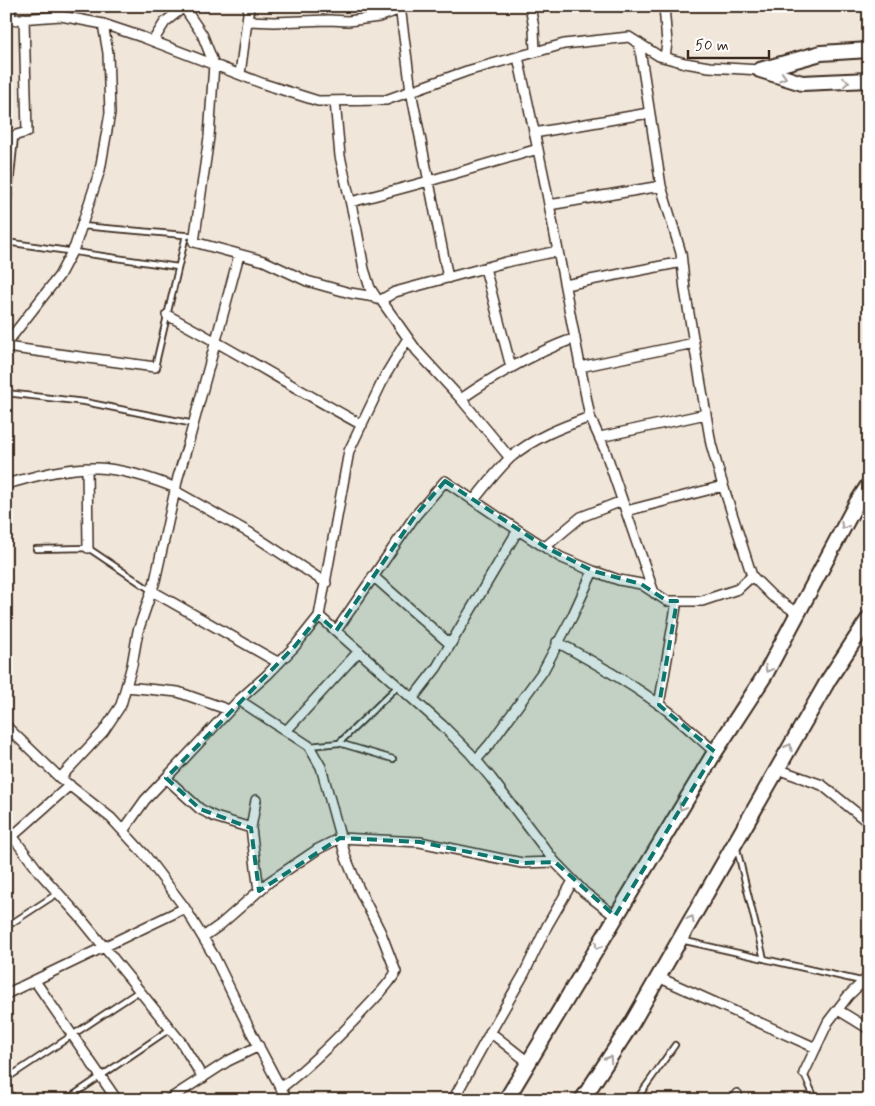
<svg xmlns="http://www.w3.org/2000/svg" width="875" height="1106" font-family="Mynerve,sans-serif">
  <rect width="100%" height="100%" fill="#f1e6da"/>
  <filter id="ink" filterUnits="userSpaceOnUse"><feTurbulence type="fractalNoise" baseFrequency=".02" numOctaves="2"/><feDisplacementMap in="SourceGraphic" scale="10" xChannelSelector="R" yChannelSelector="G"/><feConvolveMatrix kernelMatrix="1 2 1 2 8 2 1 2 1" color-interpolation-filters="sRGB"/></filter>
  <g filter="url(#ink)">
    <g fill="none" stroke-linecap="round" stroke-linejoin="round">
      <g stroke="#3b2a1e" stroke-width="8">
        <path id="service" d="M6,225L15,136
          M82,226L195,236
          M6,242L178,267
          M155,367L186,235
          M6,393L85,402L194,424
          M36,549L88,548L152,591
          M339,743L398,686
          M310,746L339,743L393,759
          M737,849L764,959
          M6,927L58,893
          M681,940L861,981
          M804,1074L813,1094L810,1100
          M6,1079L139,991
          M66,1100L170,1029
          M636,1100L675,1045"/>
      </g>
      <g stroke="#3b2a1e" stroke-width="12">
        <path id="minor" d="M183,6L202,34L214,64L209,137L194,242L264,261L307,281L350,293L375,297
          M400,6L411,91L448,278
          M530,6L534,28L535,52
          M664,6L667,43L665,57
          M10,21L11,6
          M247,21L274,22L329,20L348,21L379,17L400,9
          M6,22L19,19L61,16L103,24L142,37L264,84L318,101L386,100L467,71L564,44L629,37L659,56L685,63L709,67L760,70
          M153,41L165,22L185,6
          M639,43L661,186L681,253L685,290L711,444L721,479L752,576L772,596L797,613
          M518,57L543,173L590,417L605,450L654,593
          M240,74L249,6
          M335,101L340,156L357,231L364,269L370,288L377,299
          M534,133L649,113
          M6,138L27,132L24,18
          M351,202L429,181L538,149
          M549,205L661,186
          M485,268L511,367
          M565,285L682,262
          M167,315C233,350 296,389 362,425
          M6,344L59,276L75,246L100,170L110,113L108,53L103,24
          M6,347L155,367
          M580,367L694,343
          M461,399C497,374 534,353 575,338
          M600,437L706,414
          M510,458L461,399L417,351L381,300L395,292L506,262L558,251
          M87,468L88,548
          M6,484C36,476 66,467 97,468C124,469 151,478 176,488
          M175,491L250,533L326,583
          M474,500C485,486 497,471 510,458C533,438 562,427 590,417
          M626,511L723,486
          M545,547L581,517L622,501
          M373,576L450,644
          M152,591L279,663
          M319,616L442,725L470,753L491,778L555,862L584,892L615,916
          M336,631L415,516L445,481L504,521L560,557L593,571L619,580L641,584L667,601H702L738,589L752,576
          M557,642C596,663 634,685 668,711C684,724 699,738 715,752
          M126,687L178,692L229,710
          M413,698L437,667L518,530
          M239,700L309,746L321,767L346,858L359,889L381,933L396,972C388,986 377,996 366,1008C339,1037 313,1063 281,1088
          M659,705L677,601
          M6,726L60,778L111,818L145,855L185,908L214,956L248,1026L287,1100
          M286,731L359,651
          M476,760L490,744L543,671L572,617L593,571
          M777,769L822,785L869,823
          M60,778L103,732L121,705L132,665L138,631L155,581L178,477L188,444L239,255
          M166,778L200,809L215,817L251,828
          M256,800L251,828L259,891
          M123,831L145,800L166,778L239,700L267,675L295,646L319,616L349,451L385,376L408,338
          M6,835L13,837L40,873L79,916L181,1042L203,1078
          M6,842L70,785
          M203,937L220,925L269,882L318,849L340,838L420,842L522,863L555,862
          M658,977L816,1048
          M35,981L117,1100
          M6,994L185,908
          M838,1010L869,1029
          M490,1032L528,1062
          M804,1073L828,1022L848,996L869,976
          M6,1091L12,1100
          M168,1100L228,1061L259,1046
          M453,1100L486,1040L524,974L547,926L573,881
          M734,1100L737,1094"/>
      </g>
      <g stroke="#3b2a1e" stroke-width="18">
        <path id="secondary" d="M869,50L821,53L760,70L802,83L869,80
          M506,1100L715,752L765,675L856,504L869,484
          M582,1100L632,1023L829,679L869,618"/>
      </g>
      <use href="#service" stroke="#fff" stroke-width="4.5"/>
      <use href="#minor" stroke="#fff" stroke-width="9"/>
      <use href="#secondary" stroke="#fff" stroke-width="14"/>
    </g>
    <defs><path id="oneway-chevron" d="M-2-3.5L2.5 0L-2 3.5" fill="none" stroke-width="1.6" stroke-linecap="round" stroke-linejoin="round" transform="scale(1.25)"/></defs>
    <g stroke="#a79f9a">
      <use href="#oneway-chevron" transform="translate(783 77) rotate(17)"/>
      <use href="#oneway-chevron" transform="translate(846 82) rotate(-4)"/>
      <use href="#oneway-chevron" transform="translate(844 526) rotate(118)"/>
      <use href="#oneway-chevron" transform="translate(768 669) rotate(119)"/>
      <use href="#oneway-chevron" transform="translate(789 747) rotate(-60)"/>
      <use href="#oneway-chevron" transform="translate(682 807) rotate(121)"/>
      <use href="#oneway-chevron" transform="translate(691 919) rotate(-60)"/>
      <use href="#oneway-chevron" transform="translate(598 946) rotate(121)"/>
      <use href="#oneway-chevron" transform="translate(609 1059) rotate(-57)"/>
    </g>
  </g>
  <path fill="#0f766e" fill-opacity="0.2" stroke="#0f766e" stroke-width="4" stroke-dasharray="10 6" stroke-linejoin="round" d="M445,481L545,547L593,571L641,584L667,601H677L659,705L715,752L615,916L555,862L522,863L420,842L340,838L259,891L251,828L200,809L166,778L295,646L319,616L336,631L415,516Z"/>
  <rect width="875" height="1106" fill="none" stroke="#fff" stroke-width="25"/>
  <rect x="12" y="12" width="850" height="1081" fill="none" stroke="#3b2a1e" stroke-width="2" filter="url(#ink)"/>
  <path d="M688 50v8h81v-8" fill="none" stroke="#3b2a1e" stroke-width="2.5"/>
  <text x="695" y="50" font-size="15" fill="#3b2a1e" stroke="#ffffff" stroke-width="4" paint-order="stroke">50 m</text>
</svg>
